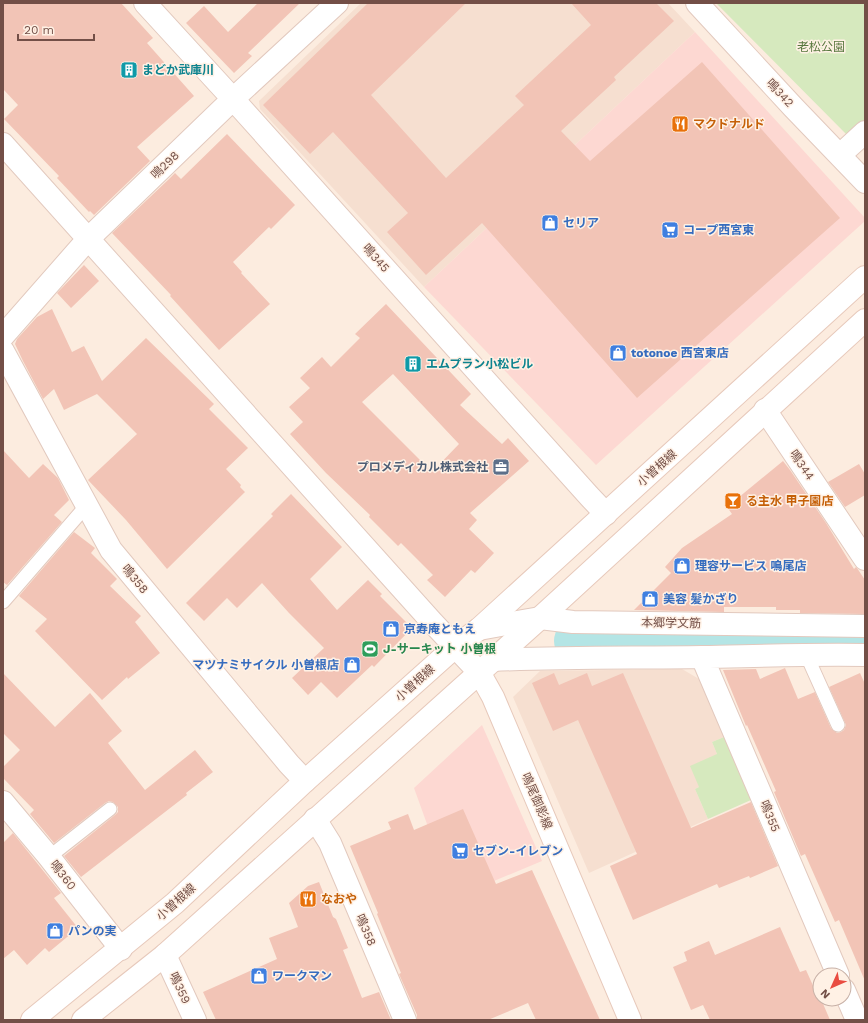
<svg xmlns="http://www.w3.org/2000/svg" width="868" height="1023" font-family="'Work Sans','Noto Sans JP',sans-serif">
  <rect width="100%" height="100%" fill="#fcecdf"/>
  <path fill="#f6dfd0" d="M361,3H668L695,32L424,287L260,109L259,101Z
    M682,669L699,679L724,737L712,742L717,754L699,787L695,789L708,819L589,873L513,697L540,671Z"/>
  <path fill="#fdd8d2" d="M695,32L865,218V221L596,465L424,287Z
    M482,725L542,861L458,896L427,824L414,788Z"/>
  <path fill="#d6e9be" d="M716,3H865V121L848,136Z
    M724,737L751,800L708,819L695,789L699,787L690,766L717,754L712,742Z"/>
  <g fill="none" stroke-linecap="round" stroke-linejoin="round">
    <path stroke="#b4e5e5" stroke-width="46" d="M577,641H865"/>
  </g>
  <path fill="#f2c4b6" fill-rule="evenodd" d="M3,3H121L153,38L147,43L194,96L137,147L150,161L94,215L90,211L89,212L57,178L59,176L4,119L18,105L3,89Z
    M258,3H300L248,53L252,56L234,73L186,23L204,6L228,32Z
    M368,3H466L371,95L446,178L524,105L515,96L591,25L571,3H656L674,21L614,77L616,80L561,131L590,161L702,62L840,218L637,398L482,223L426,275L387,232L408,213L333,132L310,154L263,105Z
    M227,134L295,205L271,229L269,227L233,262L242,272L241,273L270,304L219,350L170,296L171,295L112,233L168,180L175,173L181,179Z
    M84,265L99,281L71,308L57,293Z
    M386,304L471,394L460,405L502,444L508,438L529,461L470,513L477,520L469,529L494,553L475,573L471,570L445,597L427,580L433,575L401,543L398,546L369,517L370,515L326,473L290,434L303,422L289,407L310,388L300,378L322,357L331,367L360,338L355,334ZM393,374L459,444L432,472L362,402Z
    M52,309L72,352L84,346L102,381L146,338L214,404L209,409L248,448L226,469L241,485L240,487L245,492L167,569L126,520L88,480L137,434L97,394L64,410L54,389L43,399L23,361L15,344L17,339L37,317Z
    M3,450L29,478L43,464L58,478L69,500L54,515L62,522L7,585L3,582Z
    M783,461L790,470L826,523L854,569L856,567L857,568L865,580V614L800,613V610H776V607H724V612L634,610L671,573L665,567L682,548L732,514L727,507Z
    M859,464L865,474V495L845,507L828,482Z
    M291,494L342,547L310,579L337,610L368,580L382,594L380,596L412,628L374,667L372,665L337,698L321,682L308,695L292,678L324,648L289,613L262,583L237,608L227,598L204,621L186,603L273,516L271,514Z
    M74,532L95,548L91,553L117,579L110,586L141,616L135,622L160,653L128,679L127,677L102,700L35,631L47,619L19,596Z
    M785,668L798,699L815,692L831,728L837,733L841,732L844,730L846,725L829,687L860,673L865,684V981L839,920L835,922L805,854L801,856L774,792L776,791L747,725L746,726L723,670L756,669L760,679Z
    M3,673L55,727L90,693L122,731L108,743L145,790L195,750L213,772L186,793L187,795L81,877L64,856L115,815L118,812V807L113,802L109,801L105,803L54,843L30,814L34,810L3,778V767L20,750L3,733Z
    M554,673L559,685L587,673L592,686L623,673L691,828L751,802L778,866L750,878L749,876L719,888L717,884L633,920L610,866L637,854L578,720L553,731L532,683Z
    M463,809L496,884L532,870L600,1020H536L528,1003L488,1020H417V1015L399,974L401,973L385,934L377,914L378,913L350,846L391,829L388,822L408,814L414,830Z
    M13,833L61,893L54,898L78,928L49,952L45,948L27,965L14,950L3,959V843Z
    M319,882L333,917L336,919L348,948L343,950L362,998L379,992L391,1020H216L203,992L277,959L269,938L298,927L289,903L308,886Z
    M780,927L800,972L806,970L815,990L817,989L820,999H821L830,1020H710L703,1005L691,1010L673,967L687,961L684,952L709,941L715,955Z"/>
  <g fill="none" stroke-linecap="round" stroke-linejoin="round">
    <g stroke="#e2c9be" stroke-width="15">
      <path id="lane" d="M3,602L87,505
        M806,654L838,725
        M49,857L110,809"/>
    </g>
    <g stroke="#e2c9be" stroke-width="24">
      <path id="street" d="M145,3L233,99L589,496L606,514
        M697,3L793,107L865,182
        M3,144L433,623L479,672
        M840,155L865,132
        M3,336L89,238L233,99L337,3
        M3,351L111,550L289,764L305,781
        M765,410L865,559
        M479,629L540,618L573,622L865,626
        M702,657L838,975
        M493,660C562,657 632,658 702,657C756,656 810,654 865,655
        M3,802L49,857L121,949
        M315,819L330,843L405,1020
        M165,955L195,1020
        M844,990L857,1020"/>
    </g>
    <g stroke="#e7c9bb" stroke-width="24">
      <path id="secondary" d="M479,672L493,697L630,1020
        M32,1020L175,903L305,781L456,646L479,629L865,277
        M83,1020L165,955L540,618L865,320"/>
    </g>
    <use href="#lane" stroke="#fff" stroke-width="13"/>
    <use href="#street" stroke="#fff" stroke-width="22"/>
    <use href="#secondary" stroke="#fff" stroke-width="22"/>
  </g>
  <defs>
    <g id="building-square" transform="scale(0.9)"><rect x="-9" y="-9" width="18" height="18" rx="4" fill="#0f9aa8" stroke="#fff1e5"/><path d="M-4-6H4V6H1V3H-1V6H-4ZM-2.5-4.3h1.7v1.8h-1.7ZM.8-4.3h1.7v1.8H.8ZM-2.5-1h1.7V.8h-1.7ZM.8-1h1.7V.8H.8Z" fill="#fff"/></g>
    <g id="restaurant-square" transform="scale(0.9)"><rect x="-9" y="-9" width="18" height="18" rx="4" fill="#e8710a" stroke="#fff1e5"/><path d="M-5-6h1v4h1v-4h1v4h1v-4h1v5L-1.5 .5V6h-2V.5L-5-1ZM5-6V6H3V1.5H1.5Q1.5-4 5-6Z" fill="#fff"/></g>
    <g id="shop-square" transform="scale(0.9)"><rect x="-9" y="-9" width="18" height="18" rx="4" fill="#3f7fe0" stroke="#fff1e5"/><path d="M-5-2.5h2.3a2.7 3.5 0 0 1 5.4 0H5L5.5 6h-11ZM-1.5-2.5h3a1.5 2.3 0 0 0-3 0Z" fill="#fff"/></g>
    <g id="supermarket-square" transform="scale(0.9)"><rect x="-9" y="-9" width="18" height="18" rx="4" fill="#3f7fe0" stroke="#fff1e5"/><path d="M-6-5.5h2.5l.6 2H6L4.5 2H-2.5L-4.4-4H-6ZM-1.5 3.2a1.3 1.3 0 1 0 .1 0ZM3 3.2a1.3 1.3 0 1 0 .1 0Z" fill="#fff"/></g>
    <g id="office-square" transform="scale(0.9)"><rect x="-9" y="-9" width="18" height="18" rx="4" fill="#5c6f8a" stroke="#fff1e5"/><path d="M-6-3h4V-5.5h4V-3h4V5H-6ZM-1-4.5V-3h2v-1.5ZM-6 0V1H6V0Z" fill="#fff"/></g>
    <g id="bar-square" transform="scale(0.9)"><rect x="-9" y="-9" width="18" height="18" rx="4" fill="#e8710a" stroke="#fff1e5"/><path d="M-6-5H6L.8 .8V4.5H3.5V6h-7V4.5H-.8V.8Z" fill="#fff"/></g>
    <g id="stadium-square" transform="scale(0.9)"><rect x="-9" y="-9" width="18" height="18" rx="4" fill="#2e9e5b" stroke="#fff1e5"/><path d="M0-5a6.5 5 0 1 0 0 10a6.5 5 0 1 0 0-10ZM-3.5-1.8h7v3.6h-7Z" fill="#fff"/></g>
  </defs>
  <g fill-rule="evenodd">
    <use href="#building-square" x="129" y="70"/>
    <use href="#restaurant-square" x="680" y="124"/>
    <use href="#shop-square" x="550" y="223"/>
    <use href="#supermarket-square" x="670" y="230"/>
    <use href="#shop-square" x="618" y="353"/>
    <use href="#building-square" x="413" y="364"/>
    <use href="#office-square" x="501" y="467"/>
    <use href="#bar-square" x="733" y="501"/>
    <use href="#shop-square" x="682" y="566"/>
    <use href="#shop-square" x="650" y="599"/>
    <use href="#shop-square" x="391" y="629"/>
    <use href="#stadium-square" x="370" y="649"/>
    <use href="#shop-square" x="352" y="665"/>
    <use href="#supermarket-square" x="460" y="851"/>
    <use href="#restaurant-square" x="308" y="899"/>
    <use href="#shop-square" x="55" y="931"/>
    <use href="#shop-square" x="259" y="976"/>
  </g>
  <g text-anchor="middle" dominant-baseline="central" stroke-width="3" stroke-linejoin="round" paint-order="stroke">
    <g font-size="12" fill="#59783f" stroke="#fff1e5">
      <text x="821" y="47">老松公園</text>
    </g>
    <g font-size="12" font-weight="bold" fill="#0d838f" stroke="#fff1e5" text-anchor="start">
      <text x="142" y="70">まどか武庫川</text>
      <text x="426" y="364">エムプラン小松ビル</text>
    </g>
    <g font-size="12" fill="#734f47" stroke="#fff1e5">
      <text transform="translate(780 93) rotate(47)">鳴342</text>
      <text transform="translate(165 165) rotate(-44)">鳴298</text>
      <text transform="translate(376 258) rotate(48)">鳴345</text>
      <text transform="translate(802 465) rotate(56)">鳴344</text>
      <text transform="translate(657 468) rotate(-42)">小曽根線</text>
      <text transform="translate(135 579) rotate(50)">鳴358</text>
      <text transform="translate(671 623) rotate(1)">本郷学文筋</text>
      <text transform="translate(415 683) rotate(-42)">小曽根線</text>
      <text transform="translate(537 801) rotate(67)">鳴尾御影線</text>
      <text transform="translate(770 816) rotate(67)">鳴355</text>
      <text transform="translate(63 875) rotate(52)">鳴360</text>
      <text transform="translate(176 902) rotate(-42)">小曽根線</text>
      <text transform="translate(366 930) rotate(67)">鳴358</text>
      <text transform="translate(180 988) rotate(65)">鳴359</text>
    </g>
    <g font-size="12" font-weight="bold" fill="#c56008" stroke="#fff1e5" text-anchor="start">
      <text x="693" y="124">マクドナルド</text>
      <text x="746" y="501">る主水 甲子園店</text>
      <text x="321" y="899">なおや</text>
    </g>
    <g font-size="12" font-weight="bold" fill="#366cbe" stroke="#fff1e5" text-anchor="start">
      <text x="563" y="223">セリア</text>
      <text x="683" y="230">コープ西宮東</text>
      <text x="631" y="353">totonoe 西宮東店</text>
      <text x="695" y="566">理容サービス 鳴尾店</text>
      <text x="663" y="599">美容 髪かざり</text>
      <text x="404" y="629">京寿庵ともえ</text>
      <text x="339" y="665" text-anchor="end">マツナミサイクル 小曽根店</text>
      <text x="473" y="851">セブン-イレブン</text>
      <text x="68" y="931">パンの実</text>
      <text x="272" y="976">ワークマン</text>
    </g>
    <g font-size="12" font-weight="bold" fill="#4e5e75" stroke="#fff1e5" text-anchor="end">
      <text x="488" y="467">プロメディカル株式会社</text>
    </g>
    <g font-size="12" font-weight="bold" fill="#27864d" stroke="#fff1e5" text-anchor="start">
      <text x="383" y="649">J-サーキット 小曽根</text>
    </g>
  </g>
  <rect width="868" height="1023" fill="none" stroke="#734f47" stroke-width="8"/>
  <g transform="translate(832 987) rotate(225)"><circle r="19" fill="#fff1e5" stroke="#c7b0a6"/>
  <path d="M0-3L7 15L0 10L-7 15Z" fill="#e94c41"/>
  <text y="-6" font-size="11" font-weight="bold" text-anchor="middle" fill="#734f47">N</text>
  </g>
  <path d="M18 34v6h76v-6" fill="none" stroke="#734f47" stroke-width="2"/>
  <text x="24" y="34" font-size="12" fill="#734f47" stroke="#fff1e5" stroke-width="3" paint-order="stroke">20 m</text>
</svg>
